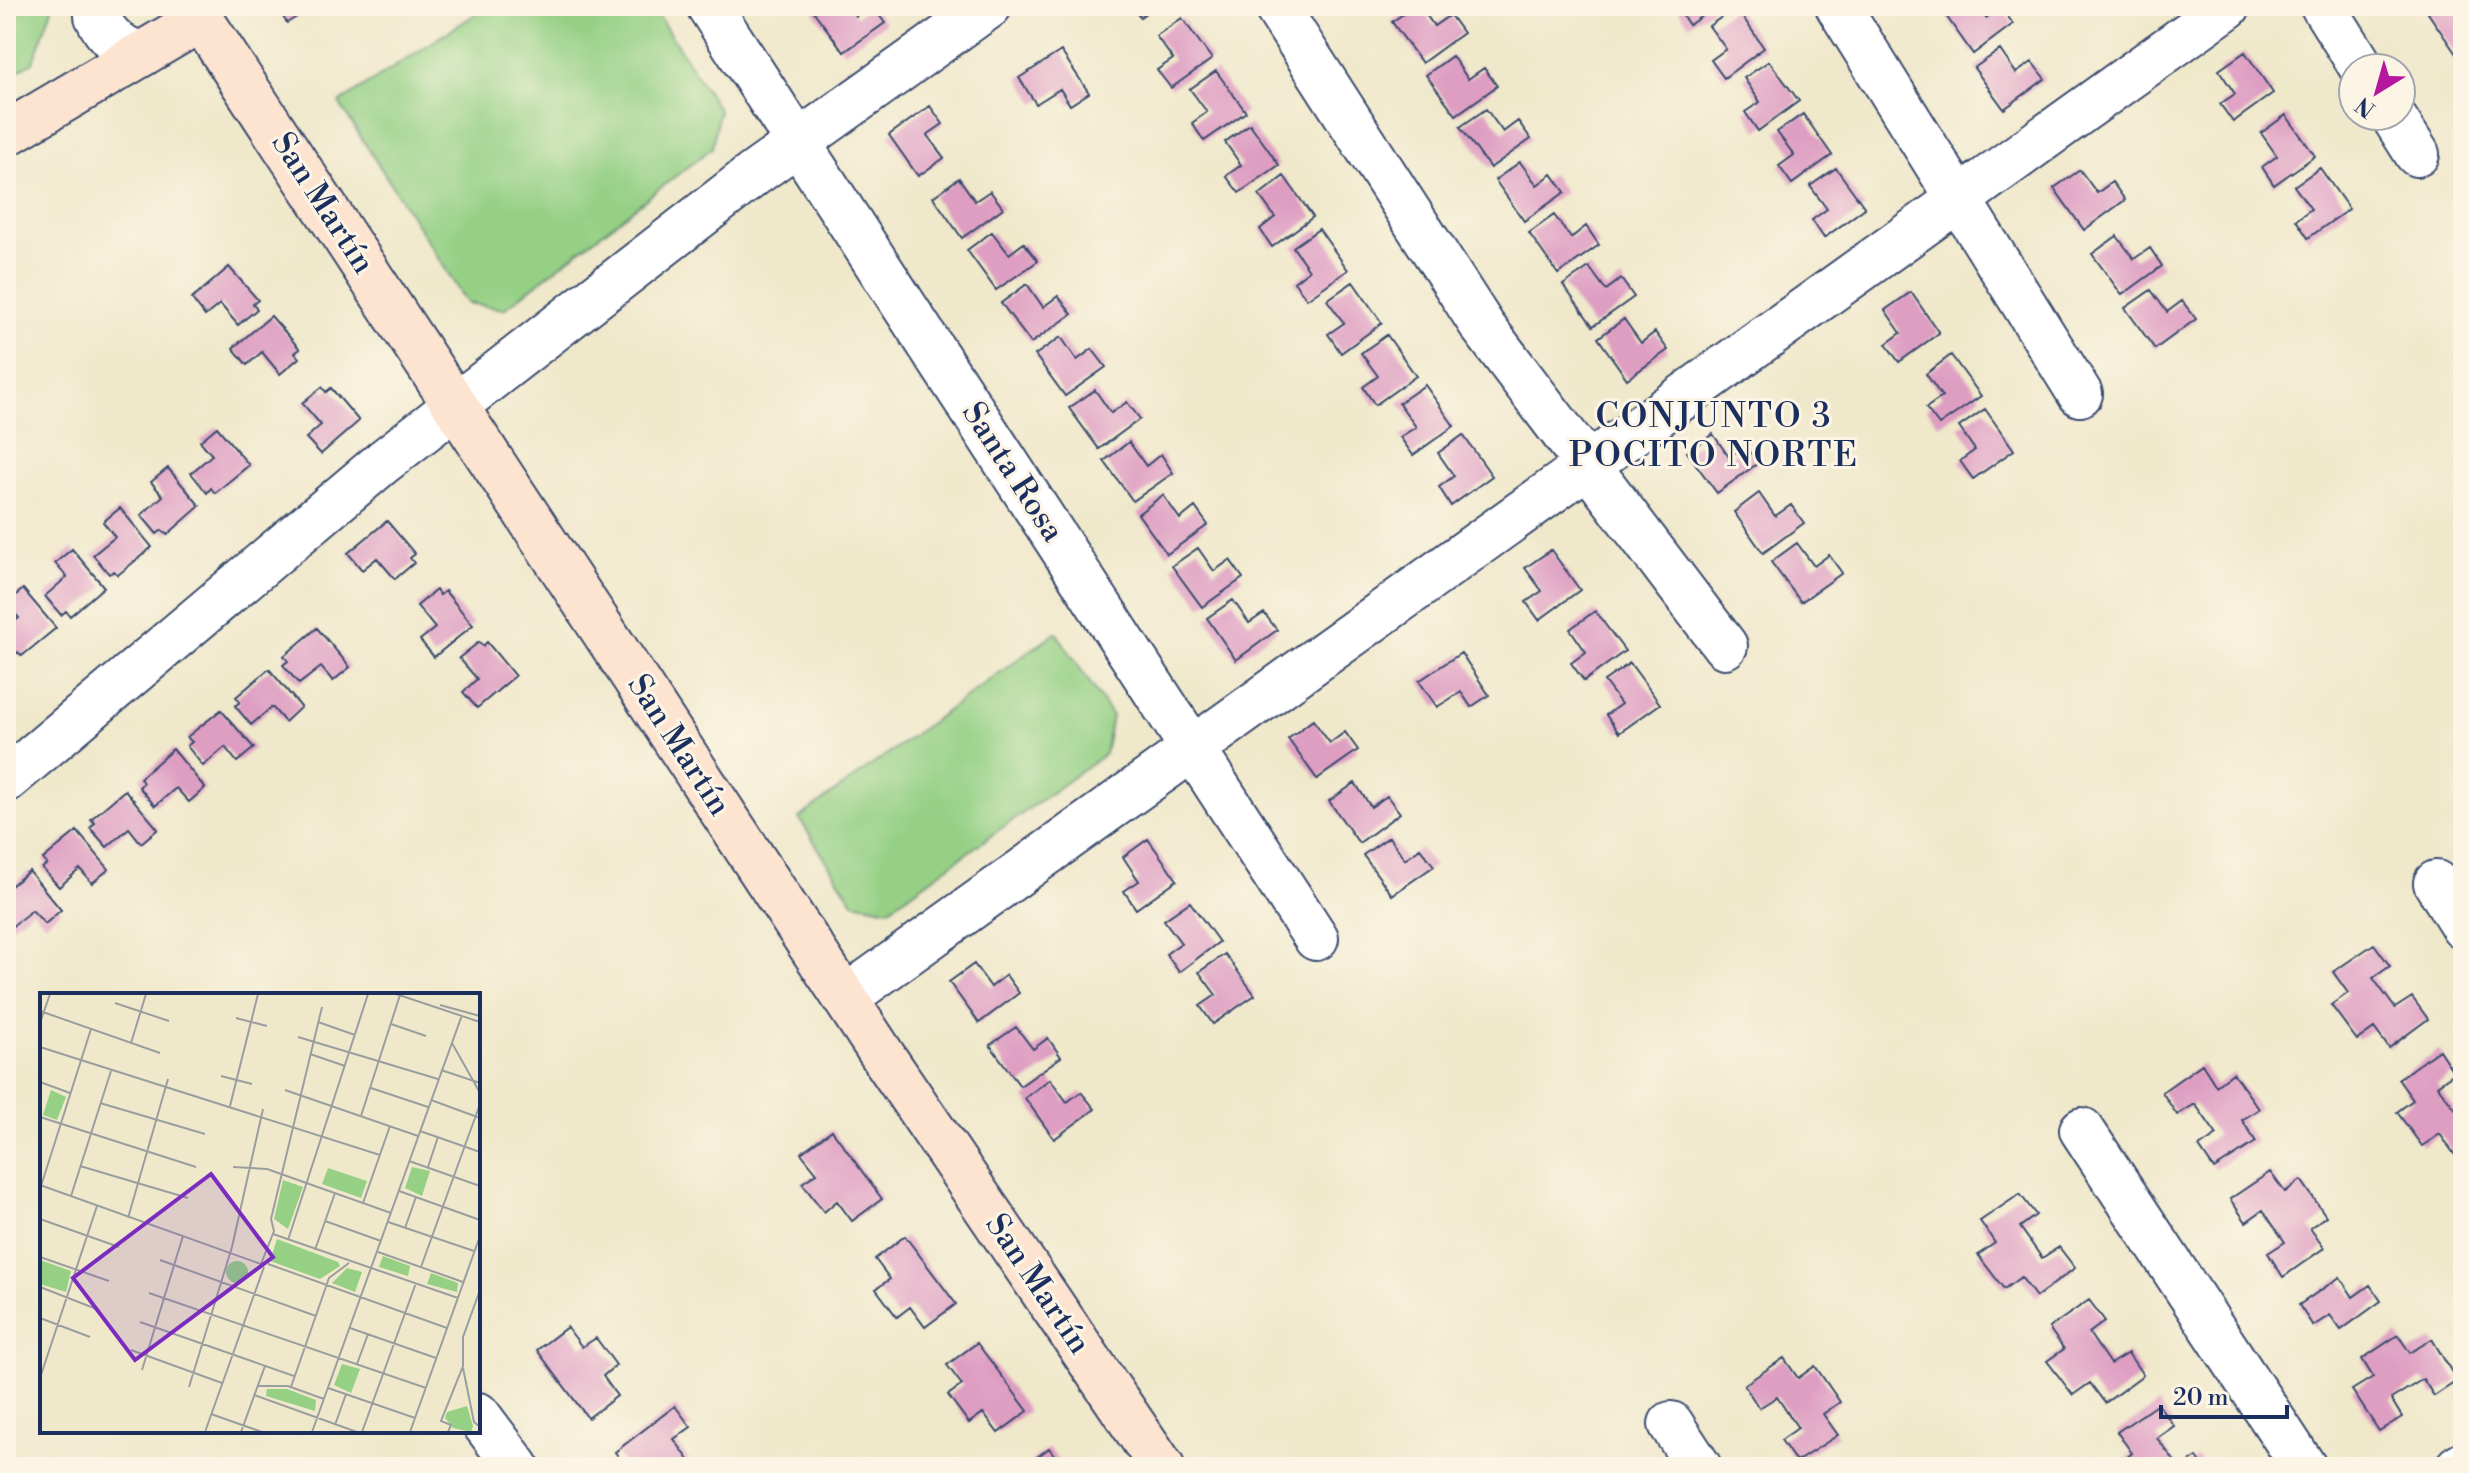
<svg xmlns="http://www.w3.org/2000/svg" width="2469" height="1473" font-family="'Libre Bodoni',serif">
  <rect width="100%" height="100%" fill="#fcf5e5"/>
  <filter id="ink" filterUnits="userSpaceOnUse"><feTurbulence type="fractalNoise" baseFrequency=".0125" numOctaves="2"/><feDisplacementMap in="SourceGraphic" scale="16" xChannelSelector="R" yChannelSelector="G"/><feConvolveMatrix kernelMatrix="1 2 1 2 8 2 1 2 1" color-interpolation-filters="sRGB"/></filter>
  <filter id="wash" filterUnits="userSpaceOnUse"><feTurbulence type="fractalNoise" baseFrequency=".006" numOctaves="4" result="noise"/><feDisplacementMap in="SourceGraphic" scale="32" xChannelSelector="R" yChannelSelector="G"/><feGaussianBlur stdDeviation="1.8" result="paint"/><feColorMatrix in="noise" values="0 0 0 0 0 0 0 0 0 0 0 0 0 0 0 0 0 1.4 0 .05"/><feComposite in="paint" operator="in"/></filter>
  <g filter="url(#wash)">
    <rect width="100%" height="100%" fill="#efe8ca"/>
    <path fill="#95d085" stroke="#588072" stroke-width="2" d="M6,6H53L33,62L6,78Z
      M488,6H652L719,110L712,148L504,309L467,303L339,103Z
      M1056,632L1112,716L1105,754L889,909L853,902L799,818Z"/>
    <g id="blocks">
      <path fill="#de9ec2" d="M276,6H303L306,11L287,23Z
        M822,6H849L856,16L872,6L885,23L844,52L814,12Z
        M1132,6H1155L1140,17Z
        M1414,6H1420L1434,26L1450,15L1463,33L1422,63L1392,22Z
        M1676,6H1716L1689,25Z
        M1953,6H1977L1986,18L2001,6L2013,24L1973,54L1944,13Z
        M2438,6H2460L2463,10V50L2456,54L2428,13Z
        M1736,7L1764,48L1724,78L1711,60L1726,49L1709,26Z
        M1182,18L1212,59L1171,88L1157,70L1173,59L1156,36Z
        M2000,50L2016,73L2032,62L2045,79L2004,109L1974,68Z
        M1061,51L1089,93L1070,105L1060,89L1036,104L1019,78Z
        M2245,52L2273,93L2233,122L2220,104L2235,94L2219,70Z
        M1452,56L1468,79L1484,68L1497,86L1456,115L1426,75Z
        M1769,61L1799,101L1758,131L1745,112L1760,102L1744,78Z
        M1216,71L1246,112L1204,141L1192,123L1207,112L1190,89Z
        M930,106L943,124L927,135L944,158L918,176L889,135Z
        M1486,109L1503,132L1518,121L1531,139L1490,168L1460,127Z
        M1803,114L1832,155L1792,184L1779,166L1794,155L1777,132Z
        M2286,115L2315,156L2274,185L2262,167L2277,156L2261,133Z
        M1250,124L1279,165L1239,193L1226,176L1241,165L1225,142Z
        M1520,162L1537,185L1552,174L1565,192L1524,221L1495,180Z
        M1836,168L1865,208L1824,238L1812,220L1827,209L1810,186Z
        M2320,168L2349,209L2308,238L2296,220L2311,209L2294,186Z
        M2080,170L2097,193L2112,182L2125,200L2084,230L2054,188Z
        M1284,176L1313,217L1272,247L1260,229L1275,217L1259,195Z
        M959,178L975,201L990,191L1003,208L962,238L933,197Z
        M1554,215L1571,238L1586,226L1599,245L1558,274L1529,233Z
        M1319,229L1348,270L1307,299L1294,282L1309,270L1293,247Z
        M992,232L1009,254L1024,243L1038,261L996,290L967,250Z
        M2117,236L2134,259L2150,248L2162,266L2122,295L2092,254Z
        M229,267L258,300L253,304L257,309L238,325L220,304L205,316L192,299Z
        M1589,267L1606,290L1621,279L1634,297L1593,326L1563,285Z
        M1353,282L1382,323L1341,353L1328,334L1344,323L1327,300Z
        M1027,284L1043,307L1058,296L1072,314L1031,343L1001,303Z
        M2151,290L2167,312L2182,301L2196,319L2155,349L2125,308Z
        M1911,292L1939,333L1899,362L1886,344L1901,333L1885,310Z
        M271,316L300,349L295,353L299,358L280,374L262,352L247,365L233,348Z
        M1624,319L1641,343L1655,332L1668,350L1627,379L1598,338Z
        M1387,335L1416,376L1375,405L1363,387L1378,376L1361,353Z
        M1061,337L1077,360L1092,349L1106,367L1065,396L1035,355Z
        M1951,355L1981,396L1939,425L1926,408L1942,397L1926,374Z
        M1425,385L1454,426L1413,455L1400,437L1416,427L1399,403Z
        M322,387L326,392L331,388L359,421L321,454L306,438L321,425L302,403Z
        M1095,390L1111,413L1127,402L1140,419L1099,449L1069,408Z
        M1985,409L2014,450L1973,479L1960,461L1975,450L1959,427Z
        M217,427L249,465L215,493L211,488L207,493L191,473L212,455L200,441Z
        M1713,434L1729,457L1745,446L1758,463L1717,493L1687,452Z
        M1463,435L1492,476L1451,506L1439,487L1454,476L1438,453Z
        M1129,442L1146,466L1161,454L1173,473L1133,501L1104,461Z
        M168,468L200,506L167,535L162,530L157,534L141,515L163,496L151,482Z
        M1759,493L1775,516L1791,505L1804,523L1763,553L1734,512Z
        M1163,495L1180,519L1195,507L1208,525L1167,554L1138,514Z
        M120,508L152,547L118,575L114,571L109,574L93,555L115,537L103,522Z
        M387,521L415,554L410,558L414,563L395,579L377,558L362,570L348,553Z
        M1797,543L1814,566L1829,555L1842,573L1801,602L1771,562Z
        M1198,548L1214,571L1230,560L1243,578L1202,607L1172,566Z
        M72,549L104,587L70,616L66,611L61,615L45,596L67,577L55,563Z
        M1551,550L1580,590L1539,620L1526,602L1542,591L1525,568Z
        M23,589L56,628L22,656L18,652L13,656L6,647V629L19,618L6,604Z
        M436,590L440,595L445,591L473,625L434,657L420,640L435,628L417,606Z
        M1233,600L1249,623L1264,613L1277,630L1236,660L1207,618Z
        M1595,611L1625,651L1584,681L1571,663L1586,652L1570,629Z
        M317,628L350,667L333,681L321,667L299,684L283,665L288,661L284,656Z
        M479,642L483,646L487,642L515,676L477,708L463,692L477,679L459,658Z
        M1461,653L1489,695L1471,707L1461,692L1437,707L1419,681Z
        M1630,663L1660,704L1619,733L1606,715L1621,704L1604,681Z
        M269,669L301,707L285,722L272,707L251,725L235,706L240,702L236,697Z
        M221,710L254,748L237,762L225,747L203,766L187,746L192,742L187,737Z
        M1313,720L1330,743L1345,732L1358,750L1317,779L1288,739Z
        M173,749L205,788L189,802L176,788L155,806L139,787L143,783L140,778Z
        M1355,783L1371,807L1387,796L1400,813L1359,843L1329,801Z
        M125,790L158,829L141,843L129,828L107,847L90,828L95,823L91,819Z
        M77,831L109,869L92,883L80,869L59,887L42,868L47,864L43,859Z
        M1389,837L1405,859L1420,848L1434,866L1392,895L1363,855Z
        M1148,839L1177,880L1136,909L1124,891L1139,881L1123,857Z
        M29,871L61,910L45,924L32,910L10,928L6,923V890Z
        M1190,902L1219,942L1179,972L1166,954L1181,943L1164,920Z
        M2374,944L2390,966L2373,978L2381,989L2395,1008L2412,997L2428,1019L2389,1048L2374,1028L2357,1040L2331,1005L2348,993L2333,972Z
        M1225,954L1255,995L1213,1024L1200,1006L1216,995L1199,972Z
        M974,964L991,987L1006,975L1019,993L979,1023L949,982Z
        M1016,1027L1033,1049L1048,1038L1061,1057L1020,1086L990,1045Z
        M2439,1050L2454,1073L2437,1085L2460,1115L2463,1113V1148L2454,1154L2440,1134L2422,1146L2397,1112L2413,1100L2398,1079Z
        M2202,1064L2216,1086L2233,1073L2259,1109L2242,1120L2256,1142L2214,1169L2199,1147L2217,1135L2195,1104L2177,1115L2162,1092Z
        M1050,1079L1067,1102L1081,1092L1095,1109L1054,1139L1025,1098Z
        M832,1130L882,1199L852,1221L837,1201L824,1212L802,1183L817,1173L801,1153Z
        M2270,1172L2285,1192L2301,1180L2326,1216L2310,1228L2324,1248L2283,1277L2268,1253L2285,1242L2271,1222L2263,1210L2246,1222L2230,1199Z
        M2020,1194L2036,1215L2020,1227L2042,1258L2059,1247L2075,1268L2036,1297L2021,1277L2004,1289L1978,1255L1995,1243L1980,1221Z
        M905,1236L956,1304L925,1327L910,1307L897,1317L876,1289L890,1279L875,1259Z
        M2340,1277L2353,1297L2370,1285L2381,1301L2341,1330L2330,1315L2313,1326L2299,1305Z
        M2089,1300L2105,1321L2089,1333L2110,1364L2128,1353L2143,1375L2105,1403L2090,1383L2073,1395L2047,1361L2064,1349L2049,1328Z
        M567,1327L582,1347L596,1338L616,1365L603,1376L617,1396L588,1418L537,1350Z
        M2398,1335L2410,1353L2432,1339L2457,1381L2434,1396L2423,1379L2391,1399L2402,1417L2379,1431L2352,1390L2373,1377L2362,1359Z
        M977,1343L1028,1411L998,1433L983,1413L969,1423L948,1395L962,1385L947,1365Z
        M1784,1358L1798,1378L1815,1366L1840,1402L1823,1414L1838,1435L1796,1462L1781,1440L1798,1428L1777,1397L1759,1408L1744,1385Z
        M2158,1404L2174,1426L2157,1438L2179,1467H2117L2132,1453L2117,1432Z
        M675,1406L691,1427L674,1439L694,1467H626L615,1452Z
        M1049,1448L1063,1467H1024Z
        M2197,1457L2204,1467H2182Z"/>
    </g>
  </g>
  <g filter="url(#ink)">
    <use href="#blocks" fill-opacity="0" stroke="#3b4b6e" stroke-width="2"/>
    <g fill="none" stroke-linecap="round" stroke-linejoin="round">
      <g stroke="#3b4b6e" stroke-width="48">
        <path id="street" d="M99,6L97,16C106,36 120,49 142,54
          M709,6L1316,938
          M1276,6L1483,327L1725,646
          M1838,6L2080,394
          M2323,6L2362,68
          M2393,116L2417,154
          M6,780L383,462L754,174L989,6
          M2436,883L2463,926
          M845,998L2228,6
          M2082,1130L2304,1467
          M478,1415L517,1467
          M1671,1424L1699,1467
          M2458,1467L2463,1464"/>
      </g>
      <g stroke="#3b4b6e" stroke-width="48">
        <path id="secondary" d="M6,134L201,19L885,1059L1162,1467"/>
      </g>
      <use href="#street" stroke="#fff" stroke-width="44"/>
      <use href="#secondary" stroke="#fde4d1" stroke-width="44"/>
    </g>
  </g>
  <g text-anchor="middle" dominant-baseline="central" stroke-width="6" stroke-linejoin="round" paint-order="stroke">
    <g font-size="32" fill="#1b2f5e" stroke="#fcf5e5">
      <text transform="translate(323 203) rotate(57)">San Martín</text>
      <text transform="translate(1013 472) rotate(57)">Santa Rosa</text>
      <text transform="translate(679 745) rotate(57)">San Martín</text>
      <text transform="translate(1038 1284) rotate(56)">San Martín</text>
    </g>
    <g font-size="34" letter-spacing="2" fill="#1b2f5e" stroke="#fcf5e5">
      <text x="1714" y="417">CONJUNTO 3<tspan x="1714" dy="39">POCITO NORTE</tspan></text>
    </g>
  </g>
  <g transform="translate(40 993)">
    <rect width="440" height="440" fill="#efe8ca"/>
    <path d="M11,97L26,104L17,127L3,122ZM372,174L390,178L382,203L365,195ZM288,175L327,188L321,205L282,191ZM243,187L263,194L248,236L234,226ZM237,246L298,269L300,273L280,286L230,268ZM343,263L370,273L368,283L339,274ZM0,267L31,278L26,299L0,291ZM186 279a11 11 0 1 1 22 0a11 11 0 1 1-22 0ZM307,275L322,279L315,299L292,290ZM391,280L418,290L417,299L387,291ZM302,371L320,376L311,400L294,392ZM227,396H247L276,407L275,418L226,403ZM427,413L433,433L431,439L413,435L405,425L407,419Z" fill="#95d085"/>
    <path fill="none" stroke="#9a9e9f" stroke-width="2" d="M356,1L440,29M75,10L129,28M400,12L440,23M0,18L120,60M196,25L227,33M278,29L315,42M0,30L10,1M351,31L386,43M258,44L398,86M91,50L106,1M412,50L440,100M0,54L340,162M270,61L305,73M401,77L440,90M181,83L212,91M0,89L30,100M331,95L388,114M245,97L378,143M391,107L440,125M60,110L165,141M190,113L218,1M321,123L360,2M0,124L156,174M380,138L440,159M369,168L440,193M40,173L148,205M193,174L227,176L351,220M388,174L398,144M0,192L221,271M1,193L51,36M359,198L440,227M31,203L71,78M323,210L350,133M88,225L128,86M0,226L79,254M285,228L341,248M348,229L434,258M365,235L376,204M233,241L418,305M248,247L328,1M275,257L295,200M338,259L423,289M0,264L69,288M120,267L276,323M221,271L234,238L231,226L282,14M228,271L407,335M381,274L440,111M0,294L59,317M109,300L386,395M0,325L50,344M100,329L254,383M310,335L396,365M91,357L182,390M317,371L328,341M423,375L434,429L440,434M102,377L143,243M0,385L57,213M217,393H248L284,406M149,394L192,254L223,116M251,394L289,285L309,270M288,395L375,425M214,402L317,439M171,421L222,439M295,432L306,401M165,439L224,274M201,439L225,373M272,439L422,22M322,439L376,290M370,439L440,243M408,439L411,432L401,428L423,373V344L440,297"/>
    <path fill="#7b2cbf" fill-opacity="0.15" stroke="#7b2cbf" stroke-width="4" d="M171,181L233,264L95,367L33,285Z"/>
    <rect width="440" height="440" fill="none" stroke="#1b2f5e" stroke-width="4"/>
  </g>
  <rect width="2469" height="1473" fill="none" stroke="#fcf5e5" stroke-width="32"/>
  <g transform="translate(2377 92) rotate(217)"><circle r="38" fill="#fcf5e5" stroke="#a2a6af" stroke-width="2"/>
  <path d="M0-6L14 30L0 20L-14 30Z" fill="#b5179e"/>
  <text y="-12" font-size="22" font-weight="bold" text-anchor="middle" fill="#1b2f5e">N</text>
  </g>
  <path d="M2161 1405v12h126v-12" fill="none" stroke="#1b2f5e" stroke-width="4"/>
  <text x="2173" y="1405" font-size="24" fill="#1b2f5e" stroke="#fcf5e5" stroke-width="6" paint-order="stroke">20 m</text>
</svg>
